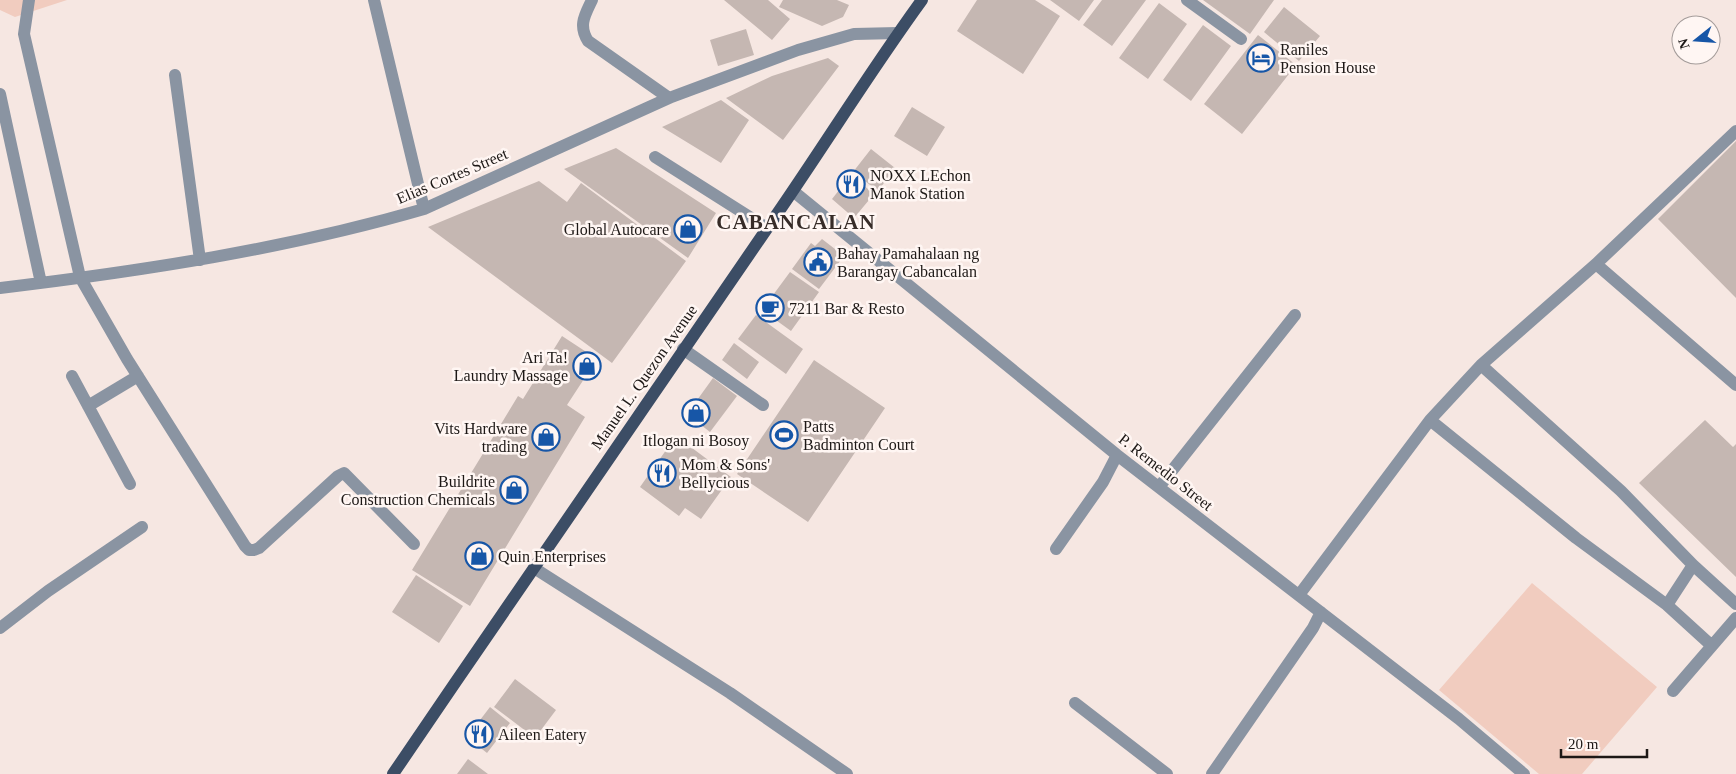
<svg xmlns="http://www.w3.org/2000/svg" width="1736" height="774" font-family="Georgia,serif">
  <rect width="100%" height="100%" fill="#f6e7e2"/>
  <path fill="#f1ccbf" d="M0,0H67L15,17L0,10Z
    M1532,583L1657,687L1582,774H1539L1439,690Z"/>
  <path fill="#c5b7b2" d="M724,0H768L790,19L772,40Z
    M783,0H837L849,5L843,17L822,26L779,7Z
    M977,0H1035L1060,16L1023,74L957,31Z
    M1050,0H1094L1079,21Z
    M1102,0H1146L1112,46L1083,25Z
    M1203,0H1274L1250,34Z
    M1159,3L1187,24L1148,79L1119,58Z
    M1284,7L1320,36L1299,61L1264,32Z
    M1203,25L1231,46L1191,101L1163,80Z
    M746,29L754,55L718,66L710,40Z
    M1258,35L1296,65L1242,134L1204,104Z
    M828,58L839,66L783,140L726,98L772,76Z
    M721,100L749,120L721,163L662,127Z
    M912,107L945,127L927,156L894,136Z
    M1736,141V298L1658,219Z
    M616,148L716,213L688,258L564,169Z
    M871,149L895,168L878,191L853,172Z
    M851,175L874,194L854,218L832,199Z
    M539,181L567,202L581,183L686,261L612,363L428,227Z
    M822,239L844,256L819,289L792,269L811,243L815,246Z
    M790,272L819,292L791,331L762,310Z
    M756,315L803,349L786,374L738,339Z
    M562,336L597,359L567,405L585,417L470,606L412,570L518,396L523,399Z
    M734,343L759,362L747,379L722,360Z
    M814,360L885,408L808,522L737,474Z
    M713,378L737,396L710,432L687,414Z
    M1705,420L1733,447L1736,444V577L1639,483Z
    M676,436L731,477L701,519L685,508L679,516L640,487Z
    M416,575L463,606L439,643L392,612Z
    M515,679L556,710L535,738L494,707Z
    M490,707L510,723L487,753L467,737Z
    M468,759L488,774H457Z"/>
  <g fill="none" stroke-linecap="round" stroke-linejoin="round">
    <path stroke="#8a94a2" stroke-width="12" d="M29,0L24,34L80,277L127,359L245,546L249,550H254L259,548L338,476L344,473L414,544
      M374,0L424,209
      M592,0C585,15 578,25 588,41L669,98
      M1187,0L1241,39
      M175,75L200,260
      M0,94L41,283
      M655,157L767,228
      M793,191L1117,455L1459,719L1524,774
      M1596,264L1736,385
      M0,288C142,271 286,249 424,209L669,98L798,50L854,34L898,33
      M683,349L763,405
      M1481,365L1621,491L1693,565L1736,604
      M72,376L130,484
      M88,406L138,376
      M1430,420L1576,538L1667,605L1712,646
      M1159,487L1295,315
      M1056,549L1103,482L1117,455
      M534,568L730,693L847,774
      M1299,595L1430,420L1481,365L1596,264L1736,131
      M1667,605L1693,565
      M0,628L48,591L142,527
      M1673,691L1736,618
      M1075,703L1167,774
      M1212,774L1313,628L1321,612"/>
    <path stroke="#3c4d65" stroke-width="12" d="M393,774C520,587 648,401 777,214C826,143 871,70 922,0"/>
  </g>
  <defs>
    <g id="hotel-ring" transform="scale(1.4375)"><circle r="9.5" fill="#fff6f3" stroke="#1756a7" stroke-width="1.5"/><path d="M-6-4.5h1.5V1H6V5H4.5V3h-9V5H-6ZM-4 0a1.8 1.8 0 1 1 3.6 0ZM.5 0V-2.5h3Q6-2.5 6 0Z" fill="#1756a7"/></g>
    <g id="restaurant-ring" transform="scale(1.4375)"><circle r="9.5" fill="#fff6f3" stroke="#1756a7" stroke-width="1.5"/><path d="M-5-6h1v4h1v-4h1v4h1v-4h1v5L-1.5 .5V6h-2V.5L-5-1ZM5-6V6H3V1.5H1.5Q1.5-4 5-6Z" fill="#1756a7"/></g>
    <g id="shop-ring" transform="scale(1.4375)"><circle r="9.5" fill="#fff6f3" stroke="#1756a7" stroke-width="1.5"/><path d="M-5-2.5h2.3a2.7 3.5 0 0 1 5.4 0H5L5.5 6h-11ZM-1.5-2.5h3a1.5 2.3 0 0 0-3 0Z" fill="#1756a7"/></g>
    <g id="civic-ring" transform="scale(1.4375)"><circle r="9.5" fill="#fff6f3" stroke="#1756a7" stroke-width="1.5"/><path d="M-.6-6.5H3V-4.5H.6V-3L4-1V1h2V6H-6V1h2V-1L-.6-3ZM-1.2 2.5V6h2.4V2.5Z" fill="#1756a7"/></g>
    <g id="cafe-ring" transform="scale(1.4375)"><circle r="9.5" fill="#fff6f3" stroke="#1756a7" stroke-width="1.5"/><path d="M-5.5-4.5H6V0H3Q3 3.5 0 3.5H-2.5Q-5.5 3.5-5.5 0ZM3-3.2v2h1.7v-2ZM-6 4.5H4V6H-6Z" fill="#1756a7"/></g>
    <g id="stadium-ring" transform="scale(1.4375)"><circle r="9.5" fill="#fff6f3" stroke="#1756a7" stroke-width="1.5"/><path d="M0-5a6.5 5 0 1 0 0 10a6.5 5 0 1 0 0-10ZM-3.5-1.8h7v3.6h-7Z" fill="#1756a7"/></g>
  </defs>
  <g fill-rule="evenodd">
    <use href="#hotel-ring" x="1261" y="58"/>
    <use href="#restaurant-ring" x="851" y="184"/>
    <use href="#shop-ring" x="688" y="229"/>
    <use href="#civic-ring" x="818" y="262"/>
    <use href="#cafe-ring" x="770" y="308"/>
    <use href="#shop-ring" x="587" y="366"/>
    <use href="#shop-ring" x="696" y="413"/>
    <use href="#stadium-ring" x="784" y="435"/>
    <use href="#shop-ring" x="546" y="437"/>
    <use href="#restaurant-ring" x="662" y="473"/>
    <use href="#shop-ring" x="514" y="490"/>
    <use href="#shop-ring" x="479" y="556"/>
    <use href="#restaurant-ring" x="479" y="734"/>
  </g>
  <g text-anchor="middle" dominant-baseline="central" stroke-width="5" stroke-linejoin="round" paint-order="stroke">
    <g font-size="16" fill="#1d1816" stroke="#fff6f3" text-anchor="start">
      <text x="1280" y="49">Raniles<tspan x="1280" dy="18">Pension House</tspan></text>
      <text x="870" y="175">NOXX LEchon<tspan x="870" dy="18">Manok Station</tspan></text>
      <text x="669" y="229" text-anchor="end">Global Autocare</text>
      <text x="837" y="253">Bahay Pamahalaan ng<tspan x="837" dy="18">Barangay Cabancalan</tspan></text>
      <text x="789" y="308">7211 Bar &amp; Resto</text>
      <text x="568" y="357" text-anchor="end">Ari Ta!<tspan x="568" dy="18">Laundry Massage</tspan></text>
      <text x="803" y="426">Patts<tspan x="803" dy="18">Badminton Court</tspan></text>
      <text x="527" y="428" text-anchor="end">Vits Hardware<tspan x="527" dy="18">trading</tspan></text>
      <text x="696" y="440" text-anchor="middle">Itlogan ni Bosoy</text>
      <text x="681" y="464">Mom &amp; Sons'<tspan x="681" dy="18">Bellycious</tspan></text>
      <text x="495" y="481" text-anchor="end">Buildrite<tspan x="495" dy="18">Construction Chemicals</tspan></text>
      <text x="498" y="556">Quin Enterprises</text>
      <text x="498" y="734">Aileen Eatery</text>
    </g>
    <g font-size="16" fill="#1d1816" stroke="#fff6f3">
      <text transform="translate(452 176) rotate(-23)">Elias Cortes Street</text>
      <text transform="translate(644 377) rotate(-55)">Manuel L. Quezon Avenue</text>
      <text transform="translate(1166 472) rotate(38)">P. Remedio Street</text>
    </g>
    <g font-size="21" font-weight="bold" letter-spacing="1" fill="#372c28" stroke="#fff6f3">
      <text x="796" y="222">CABANCALAN</text>
    </g>
  </g>
  <g transform="translate(1696 40) rotate(253)"><circle r="24" fill="#fff6f3" stroke="#a59d9b"/>
  <path d="M0-4L9 19L0 12L-9 19Z" fill="#1756a7"/>
  <text y="-8" font-size="14" font-weight="bold" text-anchor="middle" fill="#1d1816">N</text>
  </g>
  <path d="M1561 749v8h86v-8" fill="none" stroke="#1d1816" stroke-width="2.5"/>
  <text x="1568" y="749" font-size="15" fill="#1d1816" stroke="#fff6f3" stroke-width="4" paint-order="stroke">20 m</text>
</svg>
